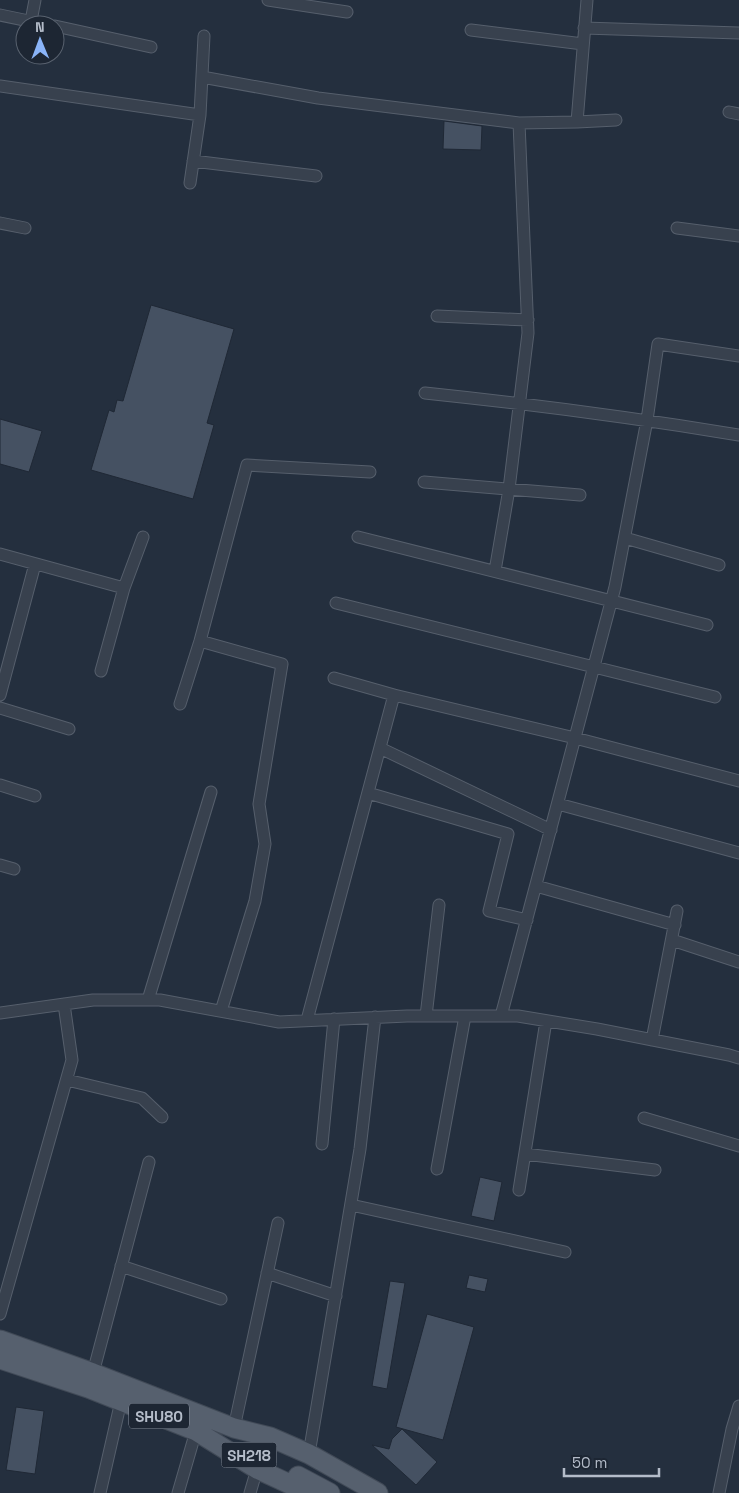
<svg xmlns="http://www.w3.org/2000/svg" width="739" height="1493" font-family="'Space Grotesk',sans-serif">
  <rect width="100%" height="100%" fill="#242f3e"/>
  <path fill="#455162" stroke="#1f2835" d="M444,121L482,126L481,150L443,149Z
    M151,305L234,329L207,423L214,425L193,499L91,470L109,410L114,412L117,400L123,401Z
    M0,419L42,431L29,472L0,464Z
    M480,1177L502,1182L494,1221L471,1216Z
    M469,1275L488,1279L485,1292L466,1288Z
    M390,1281L405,1283L387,1389L372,1386Z
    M427,1314L474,1327L443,1440L396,1427Z
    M16,1407L44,1411L35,1474L6,1470Z
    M402,1429L437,1462L416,1485L372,1445L389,1449L392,1439Z"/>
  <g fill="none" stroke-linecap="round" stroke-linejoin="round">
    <g stroke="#565f6c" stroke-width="13">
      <path id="street" d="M268,0L347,12
        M0,15L48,25
        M31,21L35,0
        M55,26L151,47
        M584,28L739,33
        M471,30L583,44
        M202,77L318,98L519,123L577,122L616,120
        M0,86L200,115
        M729,112L739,114
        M577,122L587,0
        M193,161L316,176
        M190,183L200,115L204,36
        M0,223L25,228
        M677,228L739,236
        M437,316L528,320
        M425,393C530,404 635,418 739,435
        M424,482L580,495
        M358,537L707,625
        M625,538L719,565
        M0,554L124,588
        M495,571L509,489L528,333L519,123
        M336,603L715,697
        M200,641L282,664L259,804L265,844L255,901L221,1011
        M101,671L124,588L143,537
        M334,678L394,695
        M0,695L35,564
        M180,704L200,641L247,465L370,472
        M0,708L69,729
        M380,748L551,830
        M0,785L35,796
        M368,793L508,834L489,911L527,920
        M558,804L739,853
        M0,865L14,869
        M536,886L675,925
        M672,940L739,962
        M148,1000L211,792
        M0,1013L93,1000H160L279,1022L407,1016H518L597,1029L729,1055L739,1058
        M426,1016L439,905
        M501,1016L615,587L647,420L658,344L739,356
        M307,1020L394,695L575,738L739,781
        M652,1040L677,911
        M67,1080L142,1098L162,1117
        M644,1118L739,1146
        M322,1144L334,1019
        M525,1154L655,1170
        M437,1169L465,1016
        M519,1190L546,1021
        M351,1205L565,1252
        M121,1266L221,1299
        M267,1273L336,1296
        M0,1314L72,1060L64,1004
        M93,1373L149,1162
        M234,1428L278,1223
        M309,1454L360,1149L375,1017
        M100,1493L121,1401
        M178,1493L196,1431
        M250,1493L257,1469
        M719,1493L732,1429L739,1406"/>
    </g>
    <g stroke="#414a57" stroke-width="21">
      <path id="primary" d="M0,1340L93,1373L234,1428L270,1437L309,1454L378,1493
        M0,1359L88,1388L196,1431L257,1469L309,1493
        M298,1476L330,1493"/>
    </g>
    <use href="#street" stroke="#38414e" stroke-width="11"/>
    <use href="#primary" stroke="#56606e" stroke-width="19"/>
  </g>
  <g text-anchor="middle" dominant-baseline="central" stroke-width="4" stroke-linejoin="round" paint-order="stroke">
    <g fill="#1d2633" stroke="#878f9c" stroke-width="1">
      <rect x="129" y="1403.5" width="60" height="25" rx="4"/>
      <rect x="221.5" y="1442.5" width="55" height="25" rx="4"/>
    </g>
    <g font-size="15" font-weight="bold" fill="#b4bcc9">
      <text x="159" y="1416">SHU80</text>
      <text x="249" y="1455">SH218</text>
    </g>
  </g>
  <g transform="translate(40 40) rotate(359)"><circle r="24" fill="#1d2633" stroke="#59626f"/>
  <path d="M0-4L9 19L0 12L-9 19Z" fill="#8ab4f8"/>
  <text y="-8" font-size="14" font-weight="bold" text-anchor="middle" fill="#b4bcc9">N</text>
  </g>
  <path d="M564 1468v8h95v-8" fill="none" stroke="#b4bcc9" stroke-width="2.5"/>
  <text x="572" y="1468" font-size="15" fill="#b4bcc9" stroke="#1d2633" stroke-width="4" paint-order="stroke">50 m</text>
</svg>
